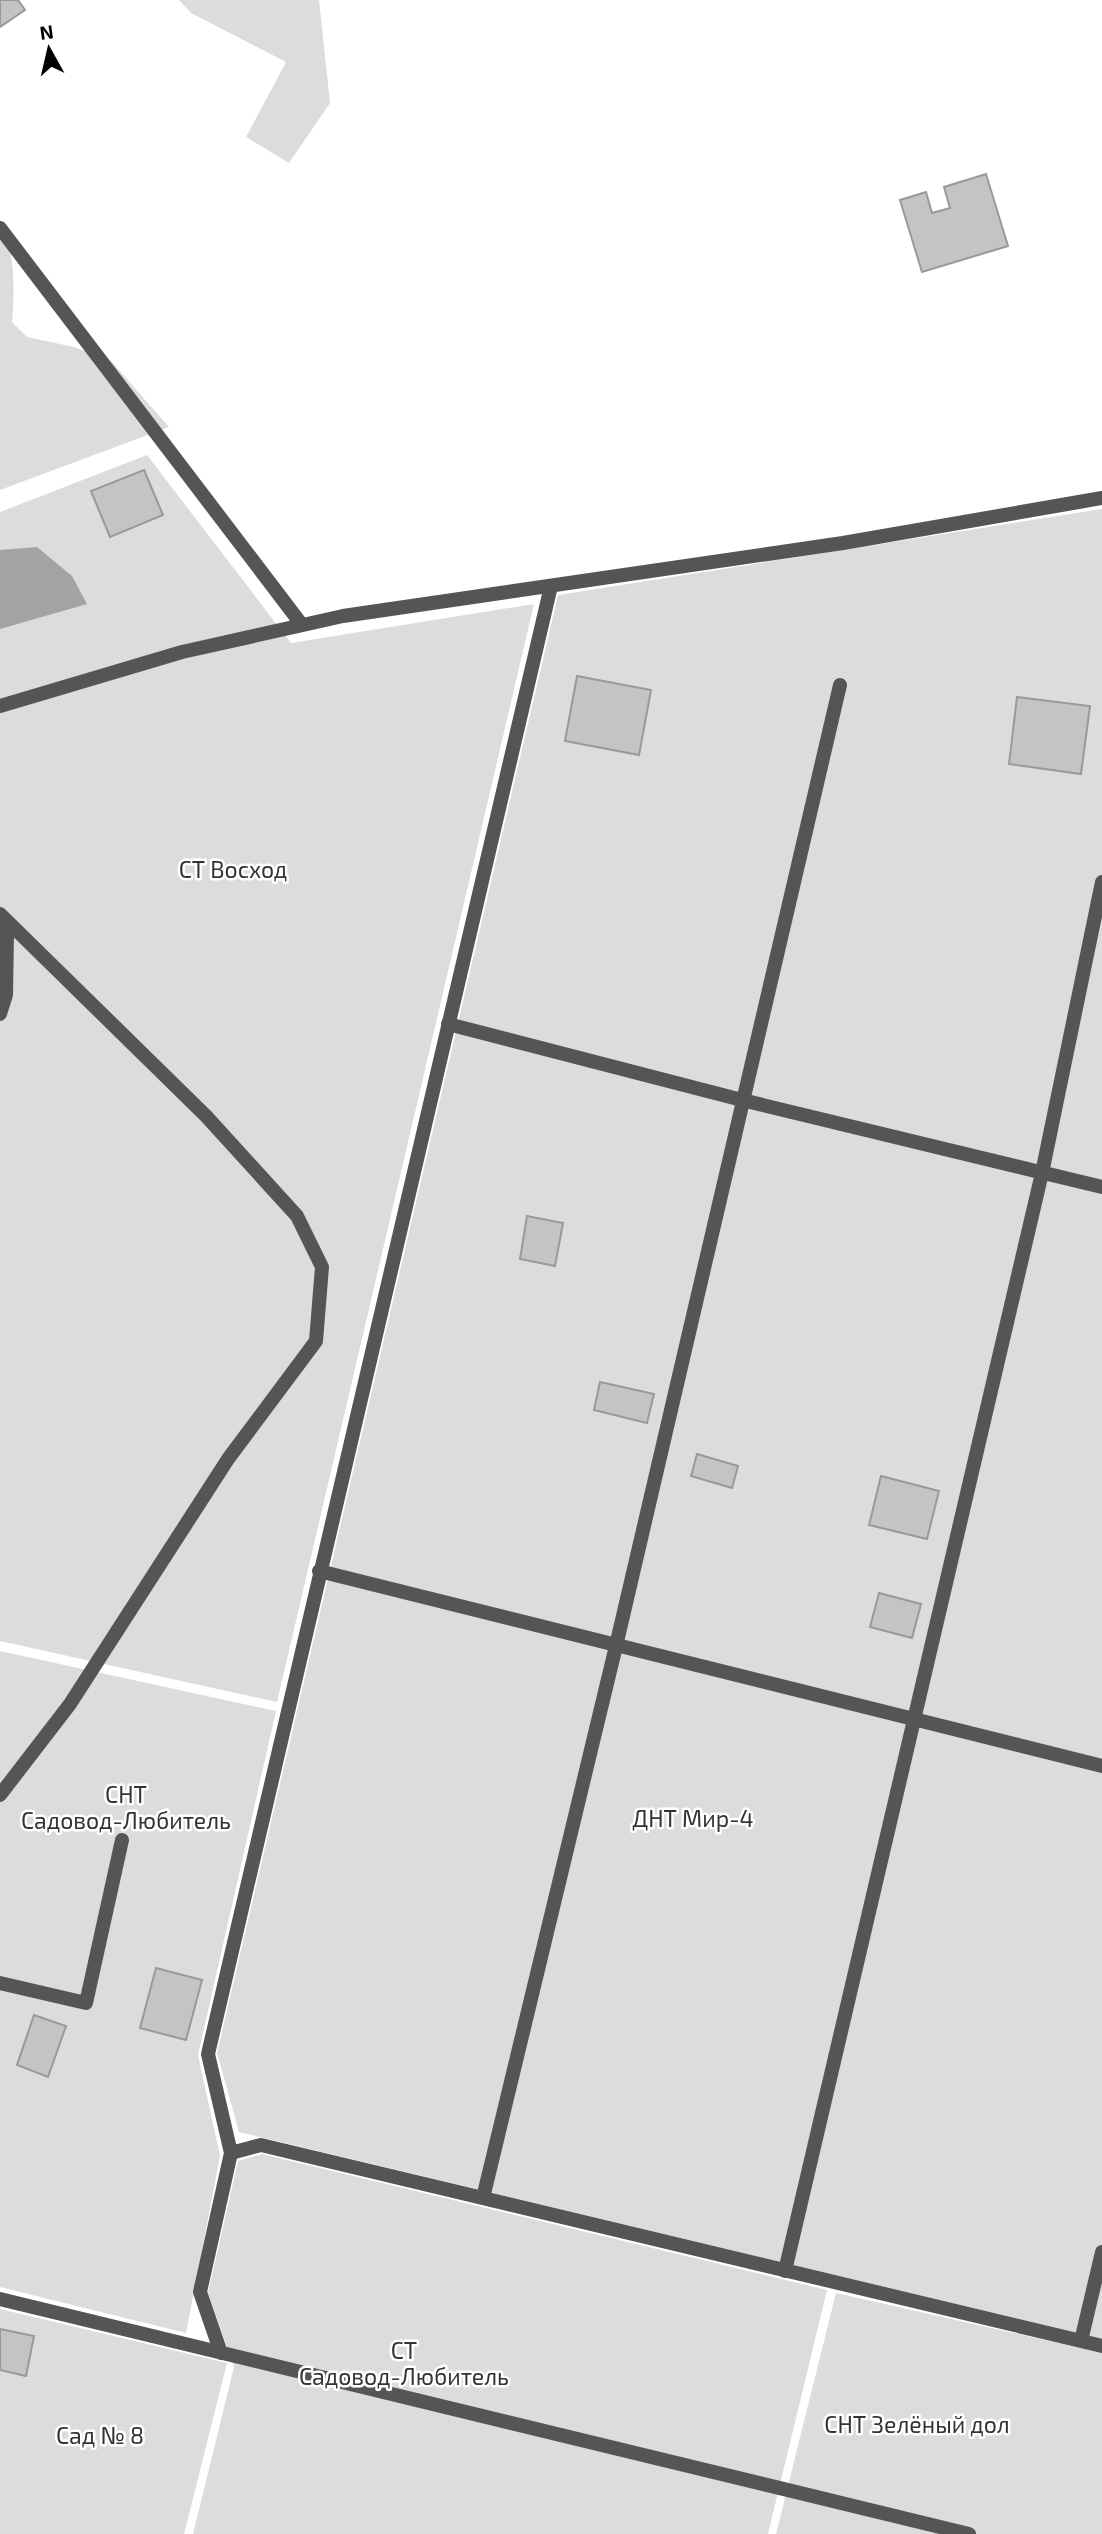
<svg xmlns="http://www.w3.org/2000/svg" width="1102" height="2534" font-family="'Exo 2',sans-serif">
  <rect width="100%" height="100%" fill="#fff"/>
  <path fill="#dcdcdc" d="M179,0H319L330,103L289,163L246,137L286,62L191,13Z
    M0,220C15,252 15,287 12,322L27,337L74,347L111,361L169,427L0,490Z
    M147,455L291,643L534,604L277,1702L0,1641V512Z
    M1102,509V2339L239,2132L217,2053L558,595Z
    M0,1651L276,1711L198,2055L220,2156L186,2333L0,2287Z
    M262,2154L827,2290L768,2534H193L234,2367L208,2293L238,2161Z
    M836,2293L1102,2353V2534H776Z
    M0,2309L227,2363L184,2534H0Z"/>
  <path fill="#a3a3a3" d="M37,547L72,576L87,604L0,629V550Z"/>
  <path fill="#c4c4c4" stroke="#999" stroke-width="2" d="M0,0H18L25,10L0,27Z
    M986,174L1008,246L922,272L900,200L926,192L932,213L950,208L944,187Z
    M144,470L163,515L110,537L91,491Z
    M577,676L651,690L639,755L565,741Z
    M1017,697L1090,706L1081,774L1009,764Z
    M527,1216L563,1223L555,1266L520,1259Z
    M600,1382L654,1394L647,1423L594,1410Z
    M697,1454L738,1466L732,1488L691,1476Z
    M881,1476L939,1491L927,1539L869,1525Z
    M879,1593L921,1604L912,1638L870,1627Z
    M156,1968L202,1980L186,2040L140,2028Z
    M34,2015L66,2026L48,2077L17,2065Z
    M0,2329L34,2336L26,2376L0,2370Z"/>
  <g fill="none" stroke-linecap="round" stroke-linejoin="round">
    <path stroke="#555" stroke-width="14" d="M0,914L206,1116L297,1216L322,1267L316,1341L228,1459L70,1704L0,1795
      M0,923L7,934L6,995L0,1014
      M0,1983L86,2003L122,1840
      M231,2153L208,2054L551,586
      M483,2198L616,1646L840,685
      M785,2271L1042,1173L1102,882
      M0,2299L969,2534
      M1081,2341L1102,2252
      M221,2353L200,2292L231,2153L261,2145L1102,2346"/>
    <path stroke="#555" stroke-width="14" d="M0,228L302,625
      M0,706L182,652L343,616L843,543L1102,498
      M448,1024L742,1100L1102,1187
      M319,1571L1102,1766"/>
  </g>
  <g text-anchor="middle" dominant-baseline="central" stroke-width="5" stroke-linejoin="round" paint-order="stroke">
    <g font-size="23" fill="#333" stroke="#fff">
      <text x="233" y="869">СТ Восход</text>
      <text x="126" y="1794">СНТ<tspan x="126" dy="26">Садовод-Любитель</tspan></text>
      <text x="693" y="1818">ДНТ Мир-4</text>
      <text x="404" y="2350">СТ<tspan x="404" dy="26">Садовод-Любитель</tspan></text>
      <text x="917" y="2424">СНТ Зелёный дол</text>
      <text x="100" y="2435">Сад № 8</text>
    </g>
  </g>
  <g transform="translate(49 49) rotate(352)" stroke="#ffffff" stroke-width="5" paint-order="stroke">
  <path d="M0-5L12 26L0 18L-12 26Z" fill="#000000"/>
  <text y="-10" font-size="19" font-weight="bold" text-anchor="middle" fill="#000000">N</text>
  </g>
</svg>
